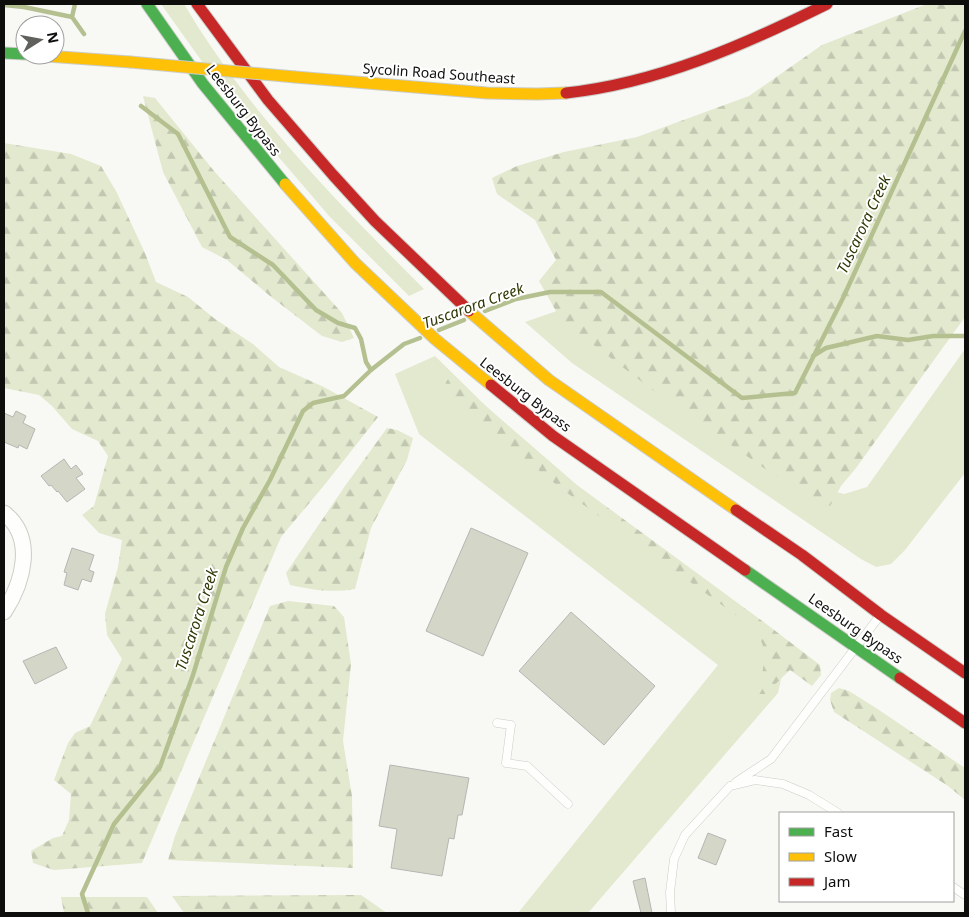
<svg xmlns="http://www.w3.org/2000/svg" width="969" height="917" font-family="'Noto Sans',sans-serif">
  <defs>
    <pattern id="forest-firs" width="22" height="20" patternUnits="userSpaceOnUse" patternTransform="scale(1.25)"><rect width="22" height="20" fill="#e2e9ce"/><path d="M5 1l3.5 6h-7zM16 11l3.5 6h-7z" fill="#c1c7b0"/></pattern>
  </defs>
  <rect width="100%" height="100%" fill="#f8f9f4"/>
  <path fill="#e2e9ce" d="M161,4H184C248,112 336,201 424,289L409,296L330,217L228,98Z
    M580,303L827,490L844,494L867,487L965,349V473L905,550L891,564L876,567L861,559L572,363L525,322Z
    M435,356L552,471L769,631L783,670L778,693L588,913H518L718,665L419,434L395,374Z"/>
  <path fill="url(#forest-firs)" d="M927,4H965V317L856,468L841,486L830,506L797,491L663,398L561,320L539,281L556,260L535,220L497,194L492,178L517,166L564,152L637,137L749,96L822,45Z
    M143,96L155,98L214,171L342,313L354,338L342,342L322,336L270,296L227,260L202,247L163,172Z
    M4,143L71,154L101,166L116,191L145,253L156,282L188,297L215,319L253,344L279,367L324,387L378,417L326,483L281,537L142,863L54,870L33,863L31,851L53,838L62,836L69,820L71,794L54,780L68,743L75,733L90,726L122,659L107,635L105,614L118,567L122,540L99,533L82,515L94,506L108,456L98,441L72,429L52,406L39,395L4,388Z
    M451,376L577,485L765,623L820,665L821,675L812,686L790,670L765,694H759C760,677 768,659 762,643C760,638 757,634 755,629L563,490L447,396C444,388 444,382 451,376Z
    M387,428L397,430L413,438L407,460L371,528L355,589C333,593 313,590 290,585L286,573L345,486Z
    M288,601L334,606L344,617L351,664L343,741L352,796L353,868L168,860L175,836L270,606Z
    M839,688L849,691L876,708L965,768V800L948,786L834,712L830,700L831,693Z
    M361,895L387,913H184L172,896Z
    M61,897H147L158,913H64Z"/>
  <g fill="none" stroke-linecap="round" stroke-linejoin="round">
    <path stroke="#b5c091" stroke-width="4.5" d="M75,4L72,17L84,34
      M4,5L24,7L72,17
      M141,106L178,134L230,237L273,265L316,310L338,323L355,328L361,339L366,362L371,370
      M485,311L516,299L550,292H601L742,398L795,393L843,298L965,31
      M439,330L464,320
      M813,356L826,348L877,336L908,340L933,336H965
      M88,913L82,894L114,824L160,767L193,675L226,567L243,528L270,480L303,411L313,403L344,396L371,370L404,344L420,338"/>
  </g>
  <path fill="#d4d7c8" stroke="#b5b6b3" d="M16,411L26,416L23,423L35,429L27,449L19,445L18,448L4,442V413L13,417Z
    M64,459L71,469L76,465L83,474L76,478L85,489L67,502L58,491L57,492L51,485L49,486L41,476Z
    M471,528L528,553L483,656L426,631Z
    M72,548L94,555L89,570L94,572L91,582L82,579L78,590L64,585L67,573L64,572Z
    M571,612L655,686L604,745L519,671Z
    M56,647L67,668L35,684L23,661Z
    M390,765L469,778L462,815H458L454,839L449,838L442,876L391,868L397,829L379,826Z
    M708,833L726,840L716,865L698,858Z
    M645,878L652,913H641L633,881Z"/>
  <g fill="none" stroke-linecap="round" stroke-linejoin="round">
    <g stroke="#cbccc7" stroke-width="9">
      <path id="lane" d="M497,723L511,725L506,763L527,766L568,804
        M736,782L771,759L878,618
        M953,887L965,895
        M671,913L670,892L674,859L685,835L730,786L755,780L783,784L809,795L838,813"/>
    </g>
    <g stroke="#cbccc7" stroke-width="17">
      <path id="street" d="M4,513C36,538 23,583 4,612"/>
    </g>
    <g stroke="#cbccc7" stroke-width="13">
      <path id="fast" d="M147,4L203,84L285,184
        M4,53L25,54
        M745,570L900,678"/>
    </g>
    <g stroke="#cbccc7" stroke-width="13">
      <path id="slow" d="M33,55L130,62
        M295,77L487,93L537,94L566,93
        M285,184L355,263L435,339L491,385
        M469,311L549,380L736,510"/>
    </g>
    <g stroke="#cbccc7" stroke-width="13">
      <path id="jam" d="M197,4L268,100L333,175L375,221L469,311
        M566,93C658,83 744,45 827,4
        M491,385L553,436L745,570
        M736,510L802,555L881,615L965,673
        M900,678L965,723"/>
    </g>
    <use href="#lane" stroke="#fefefd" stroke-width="8"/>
    <use href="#street" stroke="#fefefd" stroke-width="15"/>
    <use href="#fast" stroke="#4caf50" stroke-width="11"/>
    <use href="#slow" stroke="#ffc107" stroke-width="11"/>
    <use href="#jam" stroke="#c62828" stroke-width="11"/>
    <g stroke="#cbccc7" stroke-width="13" stroke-linecap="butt">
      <path id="slow-bridge" d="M130,62L295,77"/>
    </g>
    <use href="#slow-bridge" stroke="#ffc107" stroke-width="11"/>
  </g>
  <g text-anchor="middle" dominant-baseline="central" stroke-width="4" stroke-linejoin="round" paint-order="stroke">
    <g font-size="14" fill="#0e0f0c" stroke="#fff">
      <text transform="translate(439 73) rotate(4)">Sycolin Road Southeast</text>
      <text transform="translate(244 110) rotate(52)">Leesburg Bypass</text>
      <text transform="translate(526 394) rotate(38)">Leesburg Bypass</text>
      <text transform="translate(856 628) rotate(35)">Leesburg Bypass</text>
    </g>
    <g font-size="15" font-style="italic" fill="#2f3804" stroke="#fff">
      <text transform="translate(863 224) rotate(-65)">Tuscarora Creek</text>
      <text transform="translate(473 305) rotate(-20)">Tuscarora Creek</text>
      <text transform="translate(196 619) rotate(-72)">Tuscarora Creek</text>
    </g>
  </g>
  <rect width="969" height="917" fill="none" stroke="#0e0f0c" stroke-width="10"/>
  <rect x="779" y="812" width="175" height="90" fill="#ffffff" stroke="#9f9f9e"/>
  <rect x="789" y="828" width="25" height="8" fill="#4caf50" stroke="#9f9f9e"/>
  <text x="824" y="837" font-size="15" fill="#0e0f0c">Fast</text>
  <rect x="789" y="853" width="25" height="8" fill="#ffc107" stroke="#9f9f9e"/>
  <text x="824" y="862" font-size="15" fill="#0e0f0c">Slow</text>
  <rect x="789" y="878" width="25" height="8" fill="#c62828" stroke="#9f9f9e"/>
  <text x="824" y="887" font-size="15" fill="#0e0f0c">Jam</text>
  <g transform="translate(40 40) rotate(79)"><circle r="24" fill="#ffffff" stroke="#9f9f9e"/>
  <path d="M0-4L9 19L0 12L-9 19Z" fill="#60615d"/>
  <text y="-8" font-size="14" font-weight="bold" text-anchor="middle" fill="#0e0f0c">N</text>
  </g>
</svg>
